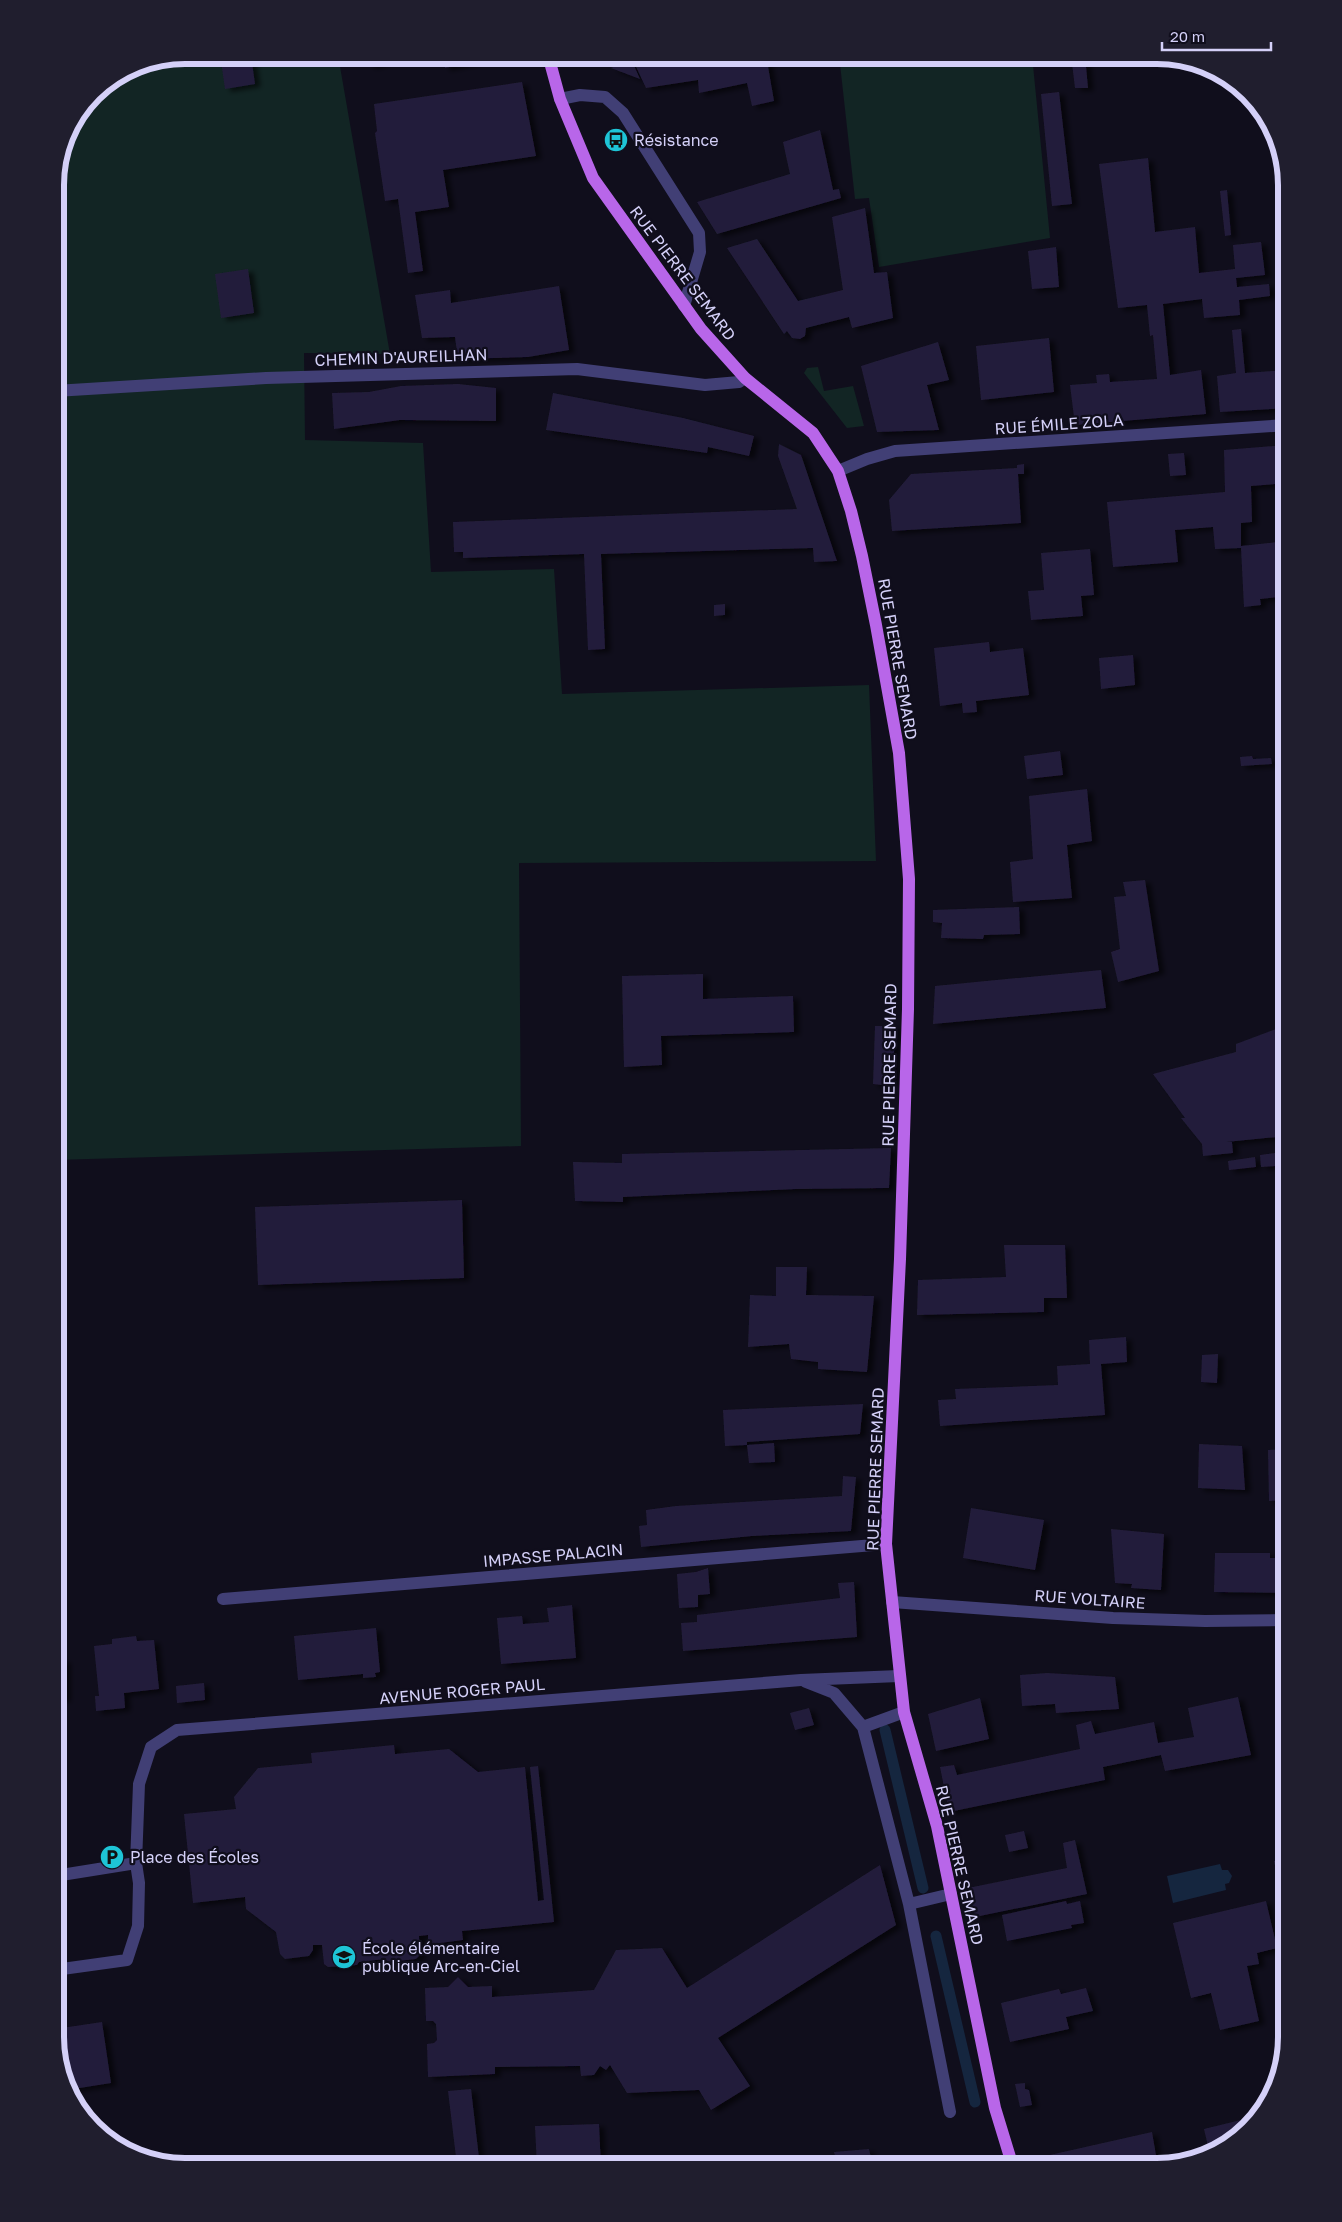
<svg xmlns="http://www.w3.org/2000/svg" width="1342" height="2222" font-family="'Golos Text',sans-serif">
  <defs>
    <filter id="shadow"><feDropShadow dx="5.5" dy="3" stdDeviation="2.5" flood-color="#0009"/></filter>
  </defs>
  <rect width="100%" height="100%" fill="#100e1c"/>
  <path fill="#122524" d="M185,55H338L390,354L304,353L305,440L423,443L431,572L554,569L562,694L869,685L876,861L519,863L521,1146L55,1160V177L68,128L93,93L136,65Z
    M839,55H1032L1050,238L879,267L869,198L855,199Z
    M818,367L824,391L853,386L864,426L847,428L804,373L807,368Z"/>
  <path fill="#15263f" d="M1220,1864L1222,1870H1228L1232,1876L1229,1883L1225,1884L1226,1890L1173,1903L1167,1876Z"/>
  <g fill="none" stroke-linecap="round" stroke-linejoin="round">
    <path stroke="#15263f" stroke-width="11" d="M885,1730L923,1888
      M936,1936L975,2102"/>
  </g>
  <path fill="#231d3a" filter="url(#shadow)" d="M367,55H382L384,62L370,66Z
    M442,55H475L476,61L445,68Z
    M602,55H628V56L605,60Z
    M649,55H669V60L680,58L679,55H766L774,101L752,106L747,83L699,93L698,80L646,88L632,58Z
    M1071,55H1085L1088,88H1075Z
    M251,56L255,84L225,89L221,61Z
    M631,59L640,79L611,68Z
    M522,82L536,156L443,170L449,207L415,212L423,271L408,273L398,199L385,201L375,133L377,131L374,104Z
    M1059,92L1072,204L1052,206L1041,94Z
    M820,130L833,190L839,189L841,198L717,234L697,202L790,174L783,142Z
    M1148,158L1155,232L1195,227L1199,273L1235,269L1233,245L1261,242L1265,275L1236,278L1237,287L1269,284L1270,296L1239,300L1240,315L1204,318L1202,299L1163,304L1170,375L1201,370L1206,414L1075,425L1070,385L1097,383L1096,375L1109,374L1110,382L1157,379L1153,335L1150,336L1147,305L1118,308L1099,164Z
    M1227,190L1231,235L1225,236L1220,191Z
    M865,208L874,273L887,272L893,318L852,328L849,317L806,328L805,336L800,339L792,338L787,331L784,334L727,248L757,239L798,301L843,290L832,217Z
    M1287,211V263H1286L1280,212Z
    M1056,247L1059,287L1032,289L1028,251Z
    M248,269L254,313L221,318L215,274Z
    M559,286L569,350L528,357L458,359L455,337L422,338L415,295L450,290L451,303Z
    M1241,329L1245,373L1287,370V408L1220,412L1217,376L1236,373L1232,330Z
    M1049,338L1054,392L981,400L976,346Z
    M938,342L949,380L927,385L939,430L877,432L861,366Z
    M458,384L496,388V421L400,420L334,429L332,393L369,392L401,386Z
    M553,393L683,418L754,436L749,456L708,447L707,453L546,430Z
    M779,444L801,455L837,561L814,562L813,548L601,554L605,649L588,650L584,554L463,558V552H454L453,522L797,509L778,456Z
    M1287,445V483L1251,486L1252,522L1241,523V546L1287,541V596L1260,599L1261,605L1244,607L1241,548L1215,549L1213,527L1175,530L1178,562L1113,567L1107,502L1225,492L1224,450Z
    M1184,453L1186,475L1170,476L1168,454Z
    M1024,464V474H1018L1021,523L892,531L889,500L911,474L1017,468V465Z
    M1090,549L1094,595L1081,596L1083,616L1031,620L1028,591L1044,590L1041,553Z
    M725,604V615L714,616V605Z
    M989,642L990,652L1023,648L1029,695L976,701L977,712L963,713L962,703L940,706L934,648Z
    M1133,655L1135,685L1101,689L1099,658Z
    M1060,751L1063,775L1027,779L1024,756Z
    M1252,756L1253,759L1271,758L1272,764L1241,766L1240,757Z
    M1087,789L1092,841L1067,845L1072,898L1013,902L1010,862L1033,859L1029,796Z
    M1145,880L1159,971L1118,982L1111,952L1120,949L1114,897L1126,896L1123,882Z
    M1019,907L1020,934L984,935L983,939L941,938L942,923L933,922V910Z
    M1101,970L1106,1008L933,1024L935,986Z
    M703,974V999L793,996L794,1032L661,1036L662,1065L624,1067L622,976Z
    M875,1026H895L893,1081L882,1085L873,1084Z
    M1284,1026L1287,1052V1136L1226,1142H1232L1233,1153L1203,1156L1202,1144L1181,1118H1185L1153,1074L1236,1052V1044Z
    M891,1148L889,1188L796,1189L623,1197V1202L575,1201L573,1162L622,1163V1154Z
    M1275,1153L1276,1166L1261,1167L1260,1155Z
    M1255,1157L1256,1167L1229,1170L1228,1161Z
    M462,1200L464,1278L258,1285L255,1207Z
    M1004,1245H1065L1067,1298H1044V1312L917,1315L918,1280L1006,1277Z
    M776,1267H807L806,1295L874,1296L867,1372L818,1369V1362L791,1359L789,1344L748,1347L750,1295L776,1296Z
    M1126,1337L1127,1362L1101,1364L1105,1415L940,1426L938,1400L956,1399L955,1389L1058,1385L1057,1366L1090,1364L1089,1340Z
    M1218,1354L1217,1383L1201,1382L1202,1355Z
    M863,1404L860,1434L747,1442V1445L774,1443L775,1462L749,1463L747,1445L725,1446L723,1410Z
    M1199,1444L1242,1446L1245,1490L1198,1488Z
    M1287,1449V1500L1269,1501L1268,1450Z
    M843,1476L856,1477L851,1531L752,1536L641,1547L639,1526L647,1525L646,1510L676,1506L842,1496Z
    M971,1508L1044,1520L1035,1570L963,1558Z
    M1111,1529L1164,1534L1161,1590L1131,1588L1132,1584L1115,1583Z
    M1215,1553H1270V1558H1287V1593L1214,1592Z
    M708,1568L710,1594L698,1595V1607L679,1608L677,1574L696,1572Z
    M854,1582L857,1637L683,1651L681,1623L697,1622V1615L840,1598L838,1583Z
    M572,1605L576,1658L501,1664L497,1618L522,1616L523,1624L549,1622L547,1608Z
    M376,1628L380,1672L375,1673L376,1677L363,1678V1674L298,1680L294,1636Z
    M136,1636L137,1641L154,1640L159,1689L124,1693L125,1708L96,1711L95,1696H99L94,1646L112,1644V1639Z
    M55,1660H65V1699H55Z
    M1283,1670H1287V1685H1286Z
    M1047,1673L1115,1677L1119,1709L1056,1713L1055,1704L1022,1706L1020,1675Z
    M204,1683L205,1700L177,1703L176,1686Z
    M1238,1697L1251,1755L1165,1771L1161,1755L1103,1767L1105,1780L949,1812L940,1767L954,1765L957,1775L1080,1749L1076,1725L1091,1721L1095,1734L1154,1722L1158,1743L1194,1737L1188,1708Z
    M980,1698L989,1739L936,1751L928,1714Z
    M809,1708L814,1725L795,1730L790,1713Z
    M394,1745L395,1754L449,1749L478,1772L525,1767L538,1901L544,1900L530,1767L538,1766L554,1922L462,1931L463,1940L433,1944L428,1939V1935L419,1936L420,1955L416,1959L389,1962L385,1959L359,1962L357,1965L328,1967L324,1964L322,1945H313V1950L309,1956L285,1959L280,1954L276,1932L246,1909L245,1897L193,1903L184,1814L236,1809L234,1797L258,1768L312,1763L311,1753Z
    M1024,1831L1028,1848L1009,1852L1005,1835Z
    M1075,1840L1087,1894L975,1917L968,1888L1067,1868L1063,1843Z
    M1287,1858V1893L1281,1895L1274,1861Z
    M880,1865L896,1925L718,2038L750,2086L711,2110L699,2090L627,2093L610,2065L606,2070L600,2066L594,2075L581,2076L580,2066L495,2067V2074L428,2077L427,2044L434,2043L437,2040L436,2024L433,2021H426L425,1988L448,1987L458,1977L468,1987L492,1986V1997L594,1990L616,1950L662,1948L687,1988Z
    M1066,1901L1067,1904L1080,1901L1084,1923L1071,1925L1072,1928L1007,1941L1002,1915Z
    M1266,1901L1277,1948L1257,1953L1259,1964L1247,1966L1259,2021L1220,2030L1211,1993L1191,1998L1173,1923Z
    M1086,1988L1093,2011L1066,2017L1069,2029L1010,2042L1001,2003L1059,1989L1061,1994Z
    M102,2022L111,2083L67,2090L55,2029Z
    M1025,2083V2089L1029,2090L1032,2105L1020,2107L1015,2084Z
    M471,2089L480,2167H398L456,2157L448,2091Z
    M1257,2116L1214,2154L1210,2155L1204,2129Z
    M599,2124L601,2167H537L535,2126Z
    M1152,2132L1158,2167H1034L1032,2159Z
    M869,2149L873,2167H838L834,2152Z"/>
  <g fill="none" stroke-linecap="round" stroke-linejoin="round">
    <path stroke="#413f75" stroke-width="12" d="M560,99L580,95L605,97L623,113L699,233L700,252L684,306
      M55,391L266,378L577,369L705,385L739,382L745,378
      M838,471L867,459L895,451L1287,425
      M223,1599L886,1544
      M892,1602L1113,1618L1205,1621L1287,1620
      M806,1682L834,1693L863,1727L909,1904L950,2112
      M863,1727L904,1712
      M136,1863L139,1784L151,1747L177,1730L801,1680L899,1676
      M909,1904L951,1894
      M55,1970L127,1960L138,1926L139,1883L136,1863L55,1876"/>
    <path stroke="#b866e9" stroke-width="12" d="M548,55L560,99L593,178L701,329L745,378L813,433L838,471L851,511L862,556L876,625L899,753L909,879L908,1009L900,1259L886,1544L904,1712L937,1826L995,2108L1013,2167"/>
  </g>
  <defs>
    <g id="bus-disc" transform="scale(1.25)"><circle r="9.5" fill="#1ec4d6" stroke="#100e1c"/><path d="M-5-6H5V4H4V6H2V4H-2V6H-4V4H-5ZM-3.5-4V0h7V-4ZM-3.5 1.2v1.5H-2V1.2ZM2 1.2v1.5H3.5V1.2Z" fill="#111"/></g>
    <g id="parking-disc" transform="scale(1.25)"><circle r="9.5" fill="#1ec4d6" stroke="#100e1c"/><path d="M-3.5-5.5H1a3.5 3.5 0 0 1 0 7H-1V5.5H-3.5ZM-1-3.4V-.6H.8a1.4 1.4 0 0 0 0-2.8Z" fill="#111"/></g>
    <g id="school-disc" transform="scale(1.25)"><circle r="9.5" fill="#1ec4d6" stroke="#100e1c"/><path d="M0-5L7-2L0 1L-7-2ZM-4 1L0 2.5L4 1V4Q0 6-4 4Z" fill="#111"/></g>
  </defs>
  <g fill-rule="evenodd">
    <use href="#bus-disc" x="616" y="140"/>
    <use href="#parking-disc" x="112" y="1857"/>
    <use href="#school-disc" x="344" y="1957"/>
  </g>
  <g text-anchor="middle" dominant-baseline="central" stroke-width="4.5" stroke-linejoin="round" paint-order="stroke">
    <g font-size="16" fill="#d4d0f8" stroke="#100e1c" text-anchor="start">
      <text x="634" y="140">Résistance</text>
      <text x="130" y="1857">Place des Écoles</text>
      <text x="362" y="1948">École élémentaire<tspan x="362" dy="18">publique Arc-en-Ciel</tspan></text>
    </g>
    <g font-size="16" fill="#d4d0f8" stroke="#100e1c">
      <text transform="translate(683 273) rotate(53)">RUE PIERRE SEMARD</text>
      <text transform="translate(401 357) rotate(-2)">CHEMIN D'AUREILHAN</text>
      <text transform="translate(1059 424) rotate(-4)">RUE ÉMILE ZOLA</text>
      <text transform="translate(898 659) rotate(80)">RUE PIERRE SEMARD</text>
      <text transform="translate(889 1065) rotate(-89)">RUE PIERRE SEMARD</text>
      <text transform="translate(875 1469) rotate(-88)">RUE PIERRE SEMARD</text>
      <text transform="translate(553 1555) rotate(-5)">IMPASSE PALACIN</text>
      <text transform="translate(1090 1599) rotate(4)">RUE VOLTAIRE</text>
      <text transform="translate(462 1691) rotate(-5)">AVENUE ROGER PAUL</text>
      <text transform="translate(960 1865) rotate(77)">RUE PIERRE SEMARD</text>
    </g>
  </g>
  <path d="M0 0H1342V2222H0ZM185 64H1157A121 121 0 0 1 1278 185V2037A121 121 0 0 1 1157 2158H185A121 121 0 0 1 64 2037V185A121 121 0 0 1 185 64Z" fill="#201e2e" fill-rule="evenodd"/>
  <path fill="none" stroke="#d4d0f8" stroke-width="6" d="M185 64H1157A121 121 0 0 1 1278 185V2037A121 121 0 0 1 1157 2158H185A121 121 0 0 1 64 2037V185A121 121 0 0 1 185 64Z"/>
  <path d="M1162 42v8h109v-8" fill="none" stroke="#d4d0f8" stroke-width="2.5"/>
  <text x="1170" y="42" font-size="15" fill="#d4d0f8" stroke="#100e1c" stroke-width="4" paint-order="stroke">20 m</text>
</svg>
